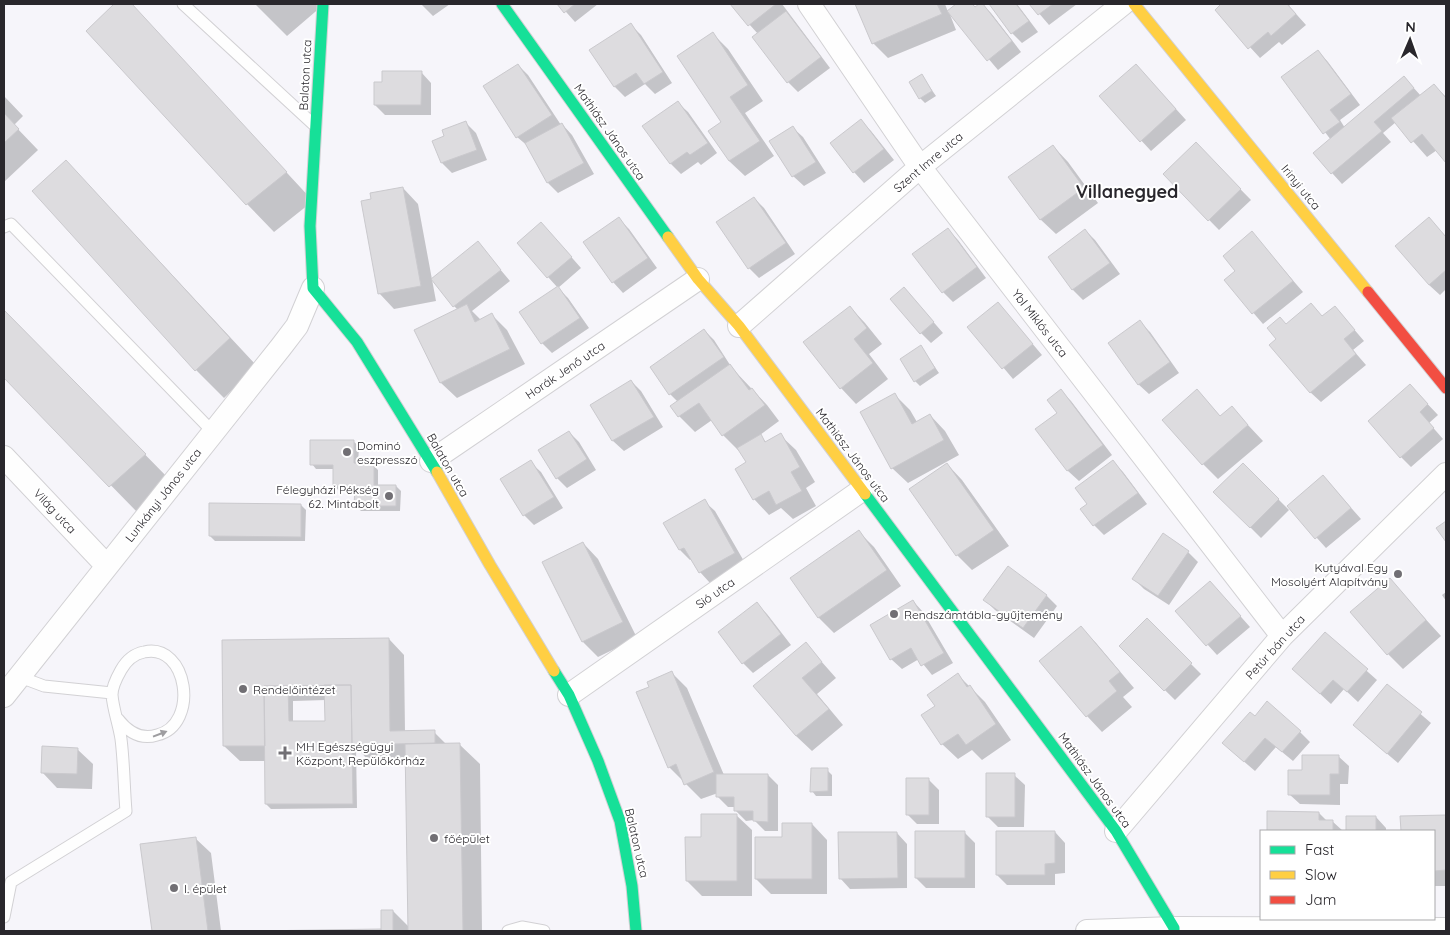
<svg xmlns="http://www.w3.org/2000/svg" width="1450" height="935" font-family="Quicksand,sans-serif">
  <rect width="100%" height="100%" fill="#f6f5fa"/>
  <path fill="#0003" fill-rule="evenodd" d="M116,4H131L313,201L274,232L247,204L88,31Z
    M255,4H320L322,6L287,36Z
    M421,4H450L433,16Z
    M559,4H598L575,22Z
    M731,4H782L830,68L798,92L788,82L758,34Z
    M857,4H945L948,12L958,4H972L976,7L982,4L991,13L1021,52L998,70L949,12L956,30L888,58L873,43Z
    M991,4H1017L1038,32L1022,43L1012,33Z
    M1031,4H1077L1049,25Z
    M1223,4H1291L1289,6L1306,25L1282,45L1279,42L1260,58L1216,10Z
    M631,25L641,35L672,83L655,94L645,84L625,97L615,87L591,51Z
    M713,34L728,49L763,101L745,113L774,156L745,176L729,161L722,123Z
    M1318,51L1328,62L1360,105L1340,120L1345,128L1404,77L1421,96L1434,85L1446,97V161L1437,150L1427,157L1396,122L1383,133L1391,142L1342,184L1314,153L1331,140L1283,77Z
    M518,65L528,75L561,125L562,124L572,135L594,174L558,193L548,183L529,147L517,137L484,87Z
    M421,72L431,83V115H385L375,105L383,84Z
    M922,76L936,96L925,103L920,98Z
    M1146,76L1186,120L1151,151L1101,97Z
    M4,96L23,116L14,125L38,150L4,182Z
    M677,102L688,112L717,153L701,165L698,162L681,174L671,164Z
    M861,121L871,131L894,160L864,183L854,172Z
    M466,123L476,133L487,160L452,173L442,163L434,141L445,137Z
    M792,127L803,137L826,173L804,186L793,176L771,141Z
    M1196,144L1251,200L1219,230L1164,174Z
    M1053,146L1068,162L1098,203L1056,234L1040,219Z
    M403,188L418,204L436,301L394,309L379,293Z
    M93,190L257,366L224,398L196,370L34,191Z
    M754,198L764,208L795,254L759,278L749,268Z
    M1429,218L1446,237V289L1440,295L1429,285Z
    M619,219L629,229L657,268L623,293L613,282L585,243Z
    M948,230L958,240L986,278L953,302L943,292Z
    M1085,230L1095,240L1120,274L1083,300L1073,290L1049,258Z
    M1252,233L1303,292L1263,324L1225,280L1237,271Z
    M551,234L581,268L558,288L568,298L589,328L552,353L542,343L558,288L518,244Z
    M478,243L510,281L472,311L481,320L492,315L507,330L525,364L457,398L441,383L416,331L458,310L454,306Z
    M904,288L943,333L931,343L921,333Z
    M998,303L1042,355L1013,379L969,327Z
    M850,307L865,323L882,344L869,354L888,379L856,404L841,388Z
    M1335,307L1364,341L1353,350L1366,365L1321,402L1310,392L1278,339L1286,325L1323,317Z
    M4,311L173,483L138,513L4,376Z
    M1140,322L1150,332L1179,373L1149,394L1138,384Z
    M704,330L714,340L732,368L767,405L779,421L760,435L766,442L780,435L796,450L815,482L806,488L816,506L793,519L781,508L769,515L754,499L747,463L740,450H738L723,435L712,420L695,432L679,416L672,406L678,402L670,394L651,368Z
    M921,347L939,373L920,386L915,381Z
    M631,381L641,391L663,427L624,451L613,441L592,405Z
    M1061,391L1071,401L1112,455L1079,481L1068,471L1037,429L1058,413Z
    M1197,391L1221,417L1232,408L1263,441L1218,479L1203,464Z
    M895,395L910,410L917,422L930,415L945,431L959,455L908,483L892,468Z
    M1420,396L1438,415L1429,423L1443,439L1411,467L1401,457Z
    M569,432L579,442L596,470L567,488L557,478Z
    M354,442L359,446L358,465H373L378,470V487L396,486L401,491L400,511H361L356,506V491H339L335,486V469H316L312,464Z
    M530,462L541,472L563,508L534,525L524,515Z
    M1113,462L1123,472L1147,504L1104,535L1094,525L1088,504Z
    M947,464L962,480L1009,546L972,570L957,555Z
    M1243,464L1289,510L1261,538L1215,492Z
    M1323,476L1361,519L1326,548L1288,506Z
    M704,501L715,511L745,563L710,583L700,572L692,559L690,560L680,550Z
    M301,505L306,510L305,541H215L210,536Z
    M859,532L874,547L901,586L834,633L819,618L792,579Z
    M583,543L598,559L637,638L598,657L583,642L544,563Z
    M1188,552L1198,562L1169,605L1144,589L1134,579Z
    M1390,580L1441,636L1403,669L1388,654Z
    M1210,582L1250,627L1217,655L1177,611Z
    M1446,592V601L1442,595Z
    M1047,596L1057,606L1034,638L995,610L985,600Z
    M913,601L923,612L953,663L932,675L919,659L902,669L891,659Z
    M757,604L767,614L791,645L753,673L743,663Z
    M1147,620L1201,674L1175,700L1120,646Z
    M1081,628L1096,643L1134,688L1123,697L1132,707L1102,732L1087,716L1040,661Z
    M1325,634L1377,680L1358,702L1344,689L1331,704L1304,679Z
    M389,639L404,655L405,732H434L447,745L459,744L480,764L482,931H300L382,930L393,911L410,928L406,759L368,760L356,747L357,808L271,809L266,804V761H240L224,746L223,641ZM326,700V722H293V701Z
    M806,644L836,678L817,694L843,725L812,751L796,736L755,686Z
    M672,673L687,688L724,775H768L778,785V831H765L754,820L746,821L735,810V807H728L718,797V793L701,799L669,767L651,688Z
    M958,675L985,702L1011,740L982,760L972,750L958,759L942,744L936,706Z
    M1388,686L1431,723L1398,763L1365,735Z
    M1255,718L1300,732L1310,742L1293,761L1276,747L1255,771L1234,753Z
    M77,749L93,764L92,789L57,788L42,772Z
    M1338,756L1349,766L1348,784H1340V805L1300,804L1289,794Z
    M827,770L832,775V796H816L812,791Z
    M1014,775L1025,785L1024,827H998L988,817Z
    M929,780L939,790V824H917L907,814Z
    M1268,813H1319L1327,821H1332L1343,831H1268Z
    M736,815L752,830V896H702L687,881L702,838Z
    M1446,816V886H1434V831H1402V817Z
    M1347,817H1376L1386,828V831H1347Z
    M812,824L827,840V894H771L756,879L784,838Z
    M1055,832L1065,843V873L1055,874V885H1007L997,875Z
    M897,833L907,844V888L850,889L840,878Z
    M965,833L975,843V888H926L916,878Z
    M195,838L211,853L221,931H153L142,845Z"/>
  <path fill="#dddcdf" stroke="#cac9cd" d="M114,4H132L287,172L246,205L86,31Z
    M557,4H575L564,13Z
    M730,4H776L748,26Z
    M855,4H937L942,14L872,44Z
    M956,4H972L975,7L979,4H983L1012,41L987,61L947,11Z
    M989,4H1016L1029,21L1011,34Z
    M1029,4H1053L1038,15Z
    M1221,4H1287L1296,14L1271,36L1268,32L1248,49L1215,10Z
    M786,11L821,57L787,83L752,37Z
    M631,23L663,72L644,84L636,73L614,87L589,50Z
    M713,32L748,85L730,97L760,141L729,161L708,131L721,122L677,56Z
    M1318,50L1351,94L1330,110L1340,122L1323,134L1281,77Z
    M518,64L552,115L516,138L483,86Z
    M1136,64L1176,109L1140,142L1099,96Z
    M382,71H422L421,105H374V82H382Z
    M922,74L932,91L919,99L909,82Z
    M1404,76L1414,88L1374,122L1382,131L1331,174L1313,153Z
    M1434,84L1446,98V163L1422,134L1411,143L1391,118Z
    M678,101L708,143L690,155L687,152L670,164L642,126Z
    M4,113L19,129L4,143Z
    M861,119L884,149L853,173L830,143Z
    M466,121L477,150L441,163L432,141L444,136L442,130Z
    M562,123L584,163L547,183L525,143Z
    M793,126L816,162L792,177L769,141Z
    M1196,142L1241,189L1208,221L1163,174Z
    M1053,145L1084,188L1040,220L1008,177Z
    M66,160L230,338L195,371L32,191Z
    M403,187L421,286L378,294L361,201L371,199L370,193Z
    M754,197L786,243L748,269L716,222Z
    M619,217L648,258L612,283L583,242Z
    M1429,217L1446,237V270L1429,285L1395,246Z
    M541,222L572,257L547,278L517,243Z
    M948,228L977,267L942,293L912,254Z
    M1085,229L1110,263L1072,290L1048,257Z
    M1252,231L1293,281L1252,314L1224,280L1235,271L1223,256Z
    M478,241L501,270L453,307L431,279Z
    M558,286L580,318L541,344L519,312Z
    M904,287L934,322L920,334L890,299Z
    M998,302L1033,344L1002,369L967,327Z
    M1311,303L1322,316L1335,306L1355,330L1344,339L1356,354L1310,393L1269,345L1276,339L1267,328L1280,317L1286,324Z
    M467,304L475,322L492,313L510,349L440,383L414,330Z
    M850,306L867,328L854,339L873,363L840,389L803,342Z
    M4,310L146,454L109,487L4,378Z
    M1140,320L1170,362L1138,385L1108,343Z
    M704,329L724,357L669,395L650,367Z
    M921,345L935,368L914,382L900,359Z
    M730,364L749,390L752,388L765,405L722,436L699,403L678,417L670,406Z
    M631,380L654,417L612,441L590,405Z
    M1410,384L1428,404L1420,412L1434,428L1400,458L1368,421Z
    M1061,389L1103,445L1067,471L1035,429L1057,413L1047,400Z
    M1197,389L1220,416L1232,406L1248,425L1202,465L1162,420Z
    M895,393L912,424L930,414L944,440L891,469L860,412Z
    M569,431L587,459L556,479L538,450Z
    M781,433L800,467L791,472L802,491L776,505L769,491L753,500L735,469L746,462L737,448L761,434L765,442Z
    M310,440H354V463L374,464V485H396V506H354L355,487L333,486V465H310Z
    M531,460L554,497L523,516L500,479Z
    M1113,460L1138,493L1093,526L1080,509L1087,504L1075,488Z
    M947,463L994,530L956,556L909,489Z
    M1243,463L1279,499L1250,528L1213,492Z
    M1323,475L1351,508L1315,539L1287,506Z
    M705,499L735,553L699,573L684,548L679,550L663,523Z
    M209,503L301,504V537L209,536Z
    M1446,521V542L1436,528Z
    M859,530L887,570L818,618L790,578Z
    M1163,533L1189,551L1158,596L1132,579Z
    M583,542L623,622L582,642L542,562Z
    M1008,566L1047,595L1023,628L983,600Z
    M1390,578L1426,620L1387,655L1350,612Z
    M1210,581L1241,616L1206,646L1175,611Z
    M913,600L944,653L921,666L911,648L890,660L870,625Z
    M757,602L781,634L742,664L718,632Z
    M1147,618L1192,663L1164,691L1119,646Z
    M1081,626L1120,672L1109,681L1117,691L1086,717L1039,661Z
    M1325,632L1368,669L1347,692L1333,680L1320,694L1292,669Z
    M389,638L390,731L435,730V743L352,745L351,685L288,686H264L265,746H223L222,640Z
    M806,642L822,662L802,678L829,709L796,736L753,686Z
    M672,671L714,772L684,785L676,764L668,768L636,692L649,687L647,682Z
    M958,673L967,687L970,685L996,724L966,745L958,734L941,745L921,715L935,706L927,695Z
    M1387,684L1422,712L1387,754L1353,725Z
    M324,685H351L353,804H265L264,686H288L289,721H325Z
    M1267,701L1301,731L1282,752L1265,738L1244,762L1222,743L1250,712L1255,716Z
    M460,743L463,931H408L405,744Z
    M42,746L78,748L77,774L41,773Z
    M1302,755H1339V774H1330V795H1288V770H1302Z
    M811,768H828V791L810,792Z
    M986,773H1015V817H986Z
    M716,774H768V822L753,821V811H734V797H716Z
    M906,778H929V815H906Z
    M1267,811L1319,812V820H1333V831H1267Z
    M701,814H737V881H686L685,837H701Z
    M1446,815V870L1434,871V831H1401L1400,816Z
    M1346,816H1376V831H1346Z
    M782,823H812V879H755V837H782Z
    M915,831H965V878H915Z
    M996,831H1055V863L1045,864V875H996Z
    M838,832H897L898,878L839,879Z
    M196,837L208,931H152L140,844Z
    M381,910H393V931H381Z
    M381,929V931H254Z"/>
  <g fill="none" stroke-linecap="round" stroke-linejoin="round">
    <g stroke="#d2d1d4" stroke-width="13">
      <path id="lane" d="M183,4L313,124
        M4,227L11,224L213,432
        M20,677L44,686L112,693
        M4,917L11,882L126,811C124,787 124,763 121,739C119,725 113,709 112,695C112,687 117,677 121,670C126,661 134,654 144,652C188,642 200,725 157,735C141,740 128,732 118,719
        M508,931L522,927L544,931"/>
    </g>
    <g stroke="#d2d1d4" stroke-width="24">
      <path id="street" d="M809,4L920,167L1282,636
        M739,326L920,167L1123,4
        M4,457L107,566
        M431,461L698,279
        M569,695L862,490
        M4,696L281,347L297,326L313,288
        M1116,831L1282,636L1446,474
        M1087,931L1174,928L1446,929"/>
    </g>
    <g stroke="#d2d1d4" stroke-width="13">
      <path id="fast" d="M323,4L310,226L313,288L357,342L437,472
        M502,4L668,237
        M865,494L1116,831L1174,928V931
        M554,671L569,695L598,761L620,821L632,886L636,931"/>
    </g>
    <g stroke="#d2d1d4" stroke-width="13">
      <path id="slow" d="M1134,4L1368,292
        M668,237L698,279L739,326L865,494
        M437,472L490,565L554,671"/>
    </g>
    <g stroke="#d2d1d4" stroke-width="13">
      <path id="jam" d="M1368,292L1446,388"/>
    </g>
    <use href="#lane" stroke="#fefefe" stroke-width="11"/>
    <use href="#street" stroke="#fefefe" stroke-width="22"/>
    <use href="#fast" stroke="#16e098" stroke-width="11"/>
    <use href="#slow" stroke="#ffcf43" stroke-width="11"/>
    <use href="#jam" stroke="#f24e42" stroke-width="11"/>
  </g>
  <defs><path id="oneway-solid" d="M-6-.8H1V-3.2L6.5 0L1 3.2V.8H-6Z" transform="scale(1.25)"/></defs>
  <use fill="#9e9da0" href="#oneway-solid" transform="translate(160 734) rotate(-21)"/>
  <g fill="#716f74" stroke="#fff" stroke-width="2">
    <circle cx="347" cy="452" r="5"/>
    <circle cx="389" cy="496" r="5"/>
    <circle cx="1398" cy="574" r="5"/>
    <circle cx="894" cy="614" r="5"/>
    <circle cx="243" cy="689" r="5"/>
    <path d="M282.5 745.5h5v5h5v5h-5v5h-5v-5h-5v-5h5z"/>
    <circle cx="434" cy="838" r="5"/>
    <circle cx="174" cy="888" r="5"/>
  </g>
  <g text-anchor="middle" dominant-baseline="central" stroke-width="4" stroke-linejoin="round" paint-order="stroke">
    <g font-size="12" fill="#29272c" stroke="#fff">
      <text transform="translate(305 75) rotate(-87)">Balaton utca</text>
      <text transform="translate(610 132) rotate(55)">Mathiász János utca</text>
      <text transform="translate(928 162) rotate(-40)">Szent Imre utca</text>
      <text transform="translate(1301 187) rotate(51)">Irinyi utca</text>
      <text transform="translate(1040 323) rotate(52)">Ybl Miklós utca</text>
      <text transform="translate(565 370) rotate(-34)">Horák Jenő utca</text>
      <text transform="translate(853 455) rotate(53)">Mathiász János utca</text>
      <text transform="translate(448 465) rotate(60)">Balaton utca</text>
      <text transform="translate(163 495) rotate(-52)">Lunkányi János utca</text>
      <text transform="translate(55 511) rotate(47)">Világ utca</text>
      <text transform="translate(715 593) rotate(-35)">Sió utca</text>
      <text transform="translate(1275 647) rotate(-48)">Petúr bán utca</text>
      <text transform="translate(1095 780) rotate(54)">Mathiász János utca</text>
      <text transform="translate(637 843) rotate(77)">Balaton utca</text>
    </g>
    <g font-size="12" fill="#29272c" stroke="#fff" text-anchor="start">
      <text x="357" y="445">Dominó<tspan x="357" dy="14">eszpresszó</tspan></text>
      <text x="379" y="489" text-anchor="end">Félegyházi Pékség<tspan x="379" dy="14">62. Mintabolt</tspan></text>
      <text x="1388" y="567" text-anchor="end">Kutyával Egy<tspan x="1388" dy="14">Mosolyért Alapítvány</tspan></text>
      <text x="904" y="614">Rendszámtábla-gyűjtemény</text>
      <text x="253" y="689">Rendelőintézet</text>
      <text x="296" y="746">MH Egészségügyi<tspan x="296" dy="14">Központ, Repülőkórház</tspan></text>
      <text x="444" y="838">főépület</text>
      <text x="184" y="888">I. épület</text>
    </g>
    <g font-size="18" font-weight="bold" fill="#29272c" stroke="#fff">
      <text x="1127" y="191">Villanegyed</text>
    </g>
  </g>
  <rect width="1450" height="935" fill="none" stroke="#29272c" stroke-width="10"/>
  <rect x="1260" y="830" width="175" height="90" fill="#ffffff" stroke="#a9a9ab"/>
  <rect x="1270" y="846" width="25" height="8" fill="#16e098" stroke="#a9a9ab"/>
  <text x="1305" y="855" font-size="15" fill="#29272c">Fast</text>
  <rect x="1270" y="871" width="25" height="8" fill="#ffcf43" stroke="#a9a9ab"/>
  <text x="1305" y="880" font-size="15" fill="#29272c">Slow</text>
  <rect x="1270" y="896" width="25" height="8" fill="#f24e42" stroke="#a9a9ab"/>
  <text x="1305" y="905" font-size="15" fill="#29272c">Jam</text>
  <g transform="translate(1410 40) rotate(2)" stroke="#ffffff" stroke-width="4" paint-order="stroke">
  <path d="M0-4L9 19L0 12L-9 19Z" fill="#29272c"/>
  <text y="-8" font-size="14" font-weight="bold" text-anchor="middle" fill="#29272c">N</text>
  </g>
</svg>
